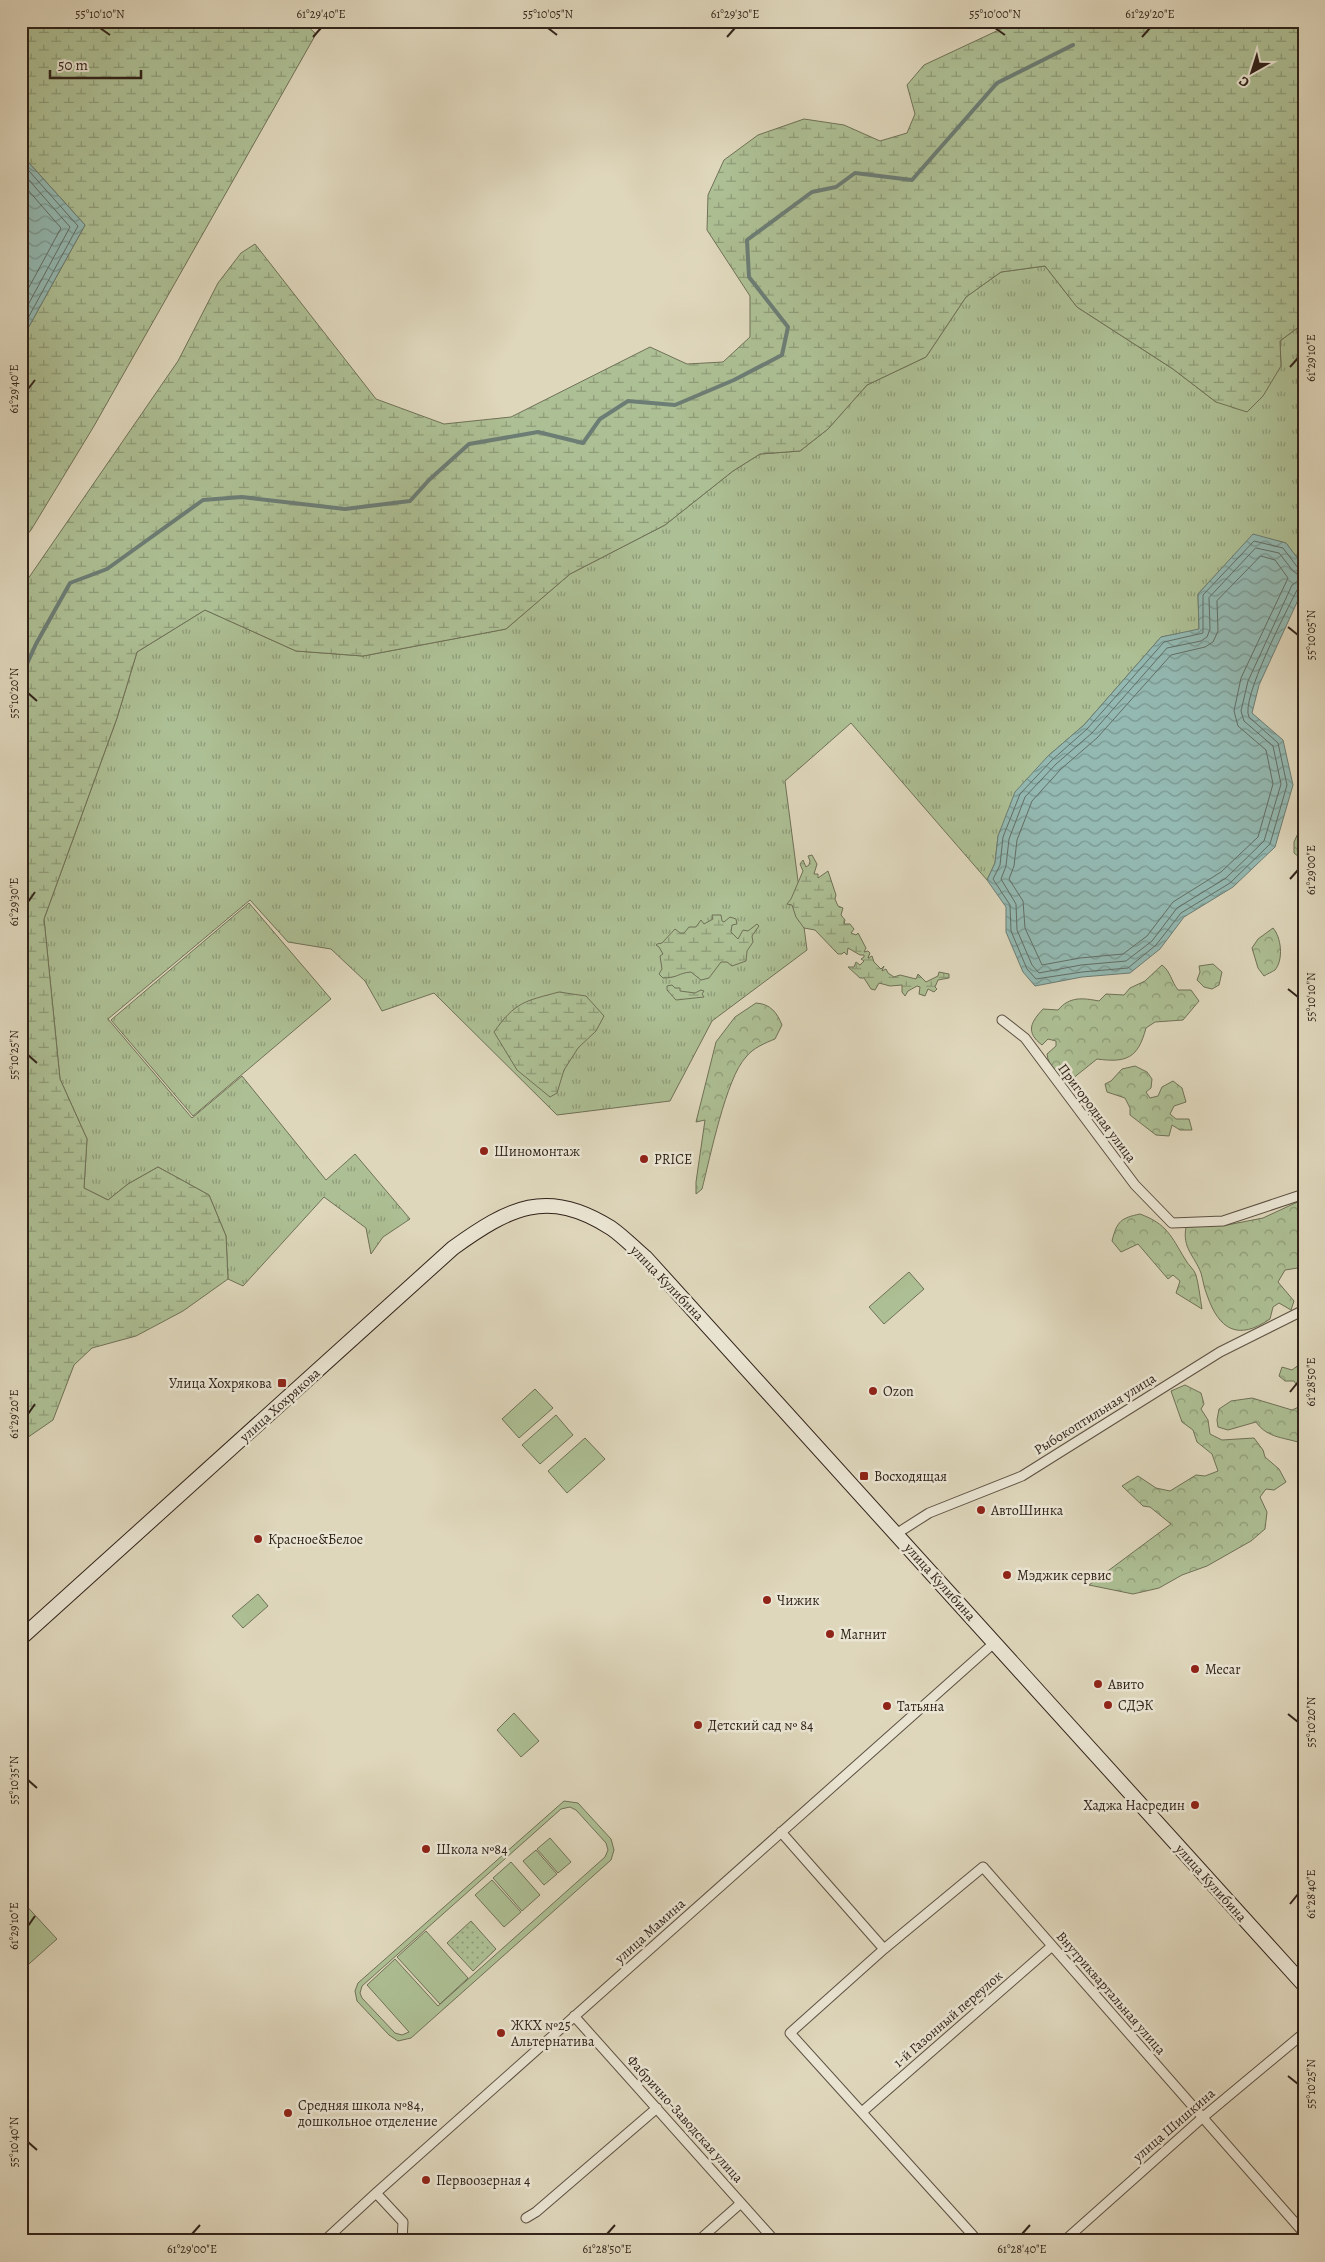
<svg xmlns="http://www.w3.org/2000/svg" width="1325" height="2262" font-family="Alegreya,serif">
  <defs>
    <pattern id="grass-tufts" width="24" height="20" patternUnits="userSpaceOnUse" patternTransform="scale(1.25)"><rect width="24" height="20" fill="#adbf94"/><path d="M3 7l-1-3M5 7V3M7 7l1-3M15 17l-1-3M17 17v-4M19 17l1-3" fill="none" stroke="#8d9b78"/></pattern>
    <pattern id="forest-crowns" width="20" height="18" patternUnits="userSpaceOnUse" patternTransform="scale(1.25)"><rect width="20" height="18" fill="#adbf94"/><path d="M2 6a3 3 0 1 1 6 0M12 15a3 3 0 1 1 6 0" fill="none" stroke="#8d9b78"/></pattern>
    <pattern id="wetland-marsh" width="20" height="14" patternUnits="userSpaceOnUse" patternTransform="scale(1.25)"><rect width="20" height="14" fill="#adbf94"/><path d="M1 5h8M5 5V1M11 12h8M15 12V8" fill="none" stroke="#8d9b78"/></pattern>
    <pattern id="park-dots" width="8" height="8" patternUnits="userSpaceOnUse" patternTransform="scale(1.25)"><rect width="8" height="8" fill="#adbf94"/><path d="M2 2h.1M6 6h.1" fill="none" stroke="#8d9b78" stroke-width="1.8" stroke-linecap="round"/></pattern>
    <pattern id="water-waves" width="16" height="10" patternUnits="userSpaceOnUse" patternTransform="scale(1.25)"><rect width="16" height="10" fill="#93b9b2"/><path d="M0 5q4-4 8 0t8 0" fill="none" stroke="#799690"/></pattern>
  </defs>
  <rect width="100%" height="100%" fill="#dfd7bc"/>
  <filter id="stains"><feTurbulence type="fractalNoise" baseFrequency=".004" numOctaves="4"/><feColorMatrix values="0 0 0 0 .2 0 0 0 0 .09 0 0 0 0 .02 0 0 0 .5 -.17"/></filter>
  <radialGradient id="worn" r=".72"><stop offset=".6" stop-color="#630" stop-opacity="0"/><stop offset="1" stop-color="#630" stop-opacity=".3"/></radialGradient>
  <path fill="url(#grass-tufts)" stroke="#6f7157" d="M1045,266L1077,307L1173,369L1216,402L1281,366L1280,341L1304,323V567L1286,543L1253,535L1198,594L1199,630L1161,637L1084,725L1048,756L998,836L995,863L987,880L851,723L785,781L807,950L712,1021L670,1101L557,1115L434,993L382,1011L365,981L331,949L288,942L250,900L108,1019L192,1118L242,1076L326,1180L355,1154L410,1219L383,1237L371,1254L366,1228L324,1197L243,1286L228,1279L226,1236L209,1195L158,1167L128,1184L108,1200L84,1188L87,1139L60,1079L44,919L117,718L137,652L205,610L296,651L363,656L506,629L570,574L665,525L733,471L760,454L800,451L828,429L867,385L926,357L966,297L1001,272Z
    M249,903L331,999L193,1116L111,1020Z"/>
  <path fill="url(#forest-crowns)" stroke="#6f7157" d="M1300,829L1304,830V861L1294,853V842Z
    M1273,928C1281,937 1284,959 1275,970C1272,972 1267,974 1264,976L1258,968L1252,948L1258,939Z
    M1213,964L1222,972L1219,985L1212,989L1204,987L1197,980L1200,972L1199,966Z
    M1162,965C1171,972 1171,981 1178,990H1191L1199,1001L1183,1020L1155,1022L1146,1028C1138,1058 1127,1063 1097,1059L1072,1079C1060,1077 1048,1067 1047,1054L1056,1046V1041L1048,1039L1042,1045C1025,1032 1031,1022 1043,1009L1058,1010C1070,996 1083,998 1099,1001L1106,994L1124,995L1130,988L1145,981Z
    M756,1003C771,1004 777,1013 782,1025L775,1039C765,1043 753,1048 746,1057C726,1078 710,1158 702,1189L696,1194V1182L705,1120L696,1122L716,1042L735,1017Z
    M1135,1066L1147,1072L1152,1079L1151,1088L1146,1092L1150,1098L1158,1096L1162,1087L1173,1081L1182,1088L1186,1102L1174,1106L1170,1114L1176,1119H1189L1192,1130H1180L1172,1125L1169,1136L1156,1135L1130,1115V1108L1125,1098L1107,1092L1105,1084L1111,1081L1122,1069Z
    M1304,1199V1267L1285,1270L1278,1282L1294,1301L1291,1310L1279,1303L1273,1307L1270,1319C1238,1341 1219,1330 1207,1295C1204,1288 1203,1280 1201,1273C1194,1255 1182,1248 1186,1227L1227,1225L1263,1218Z
    M1140,1214C1167,1224 1171,1236 1185,1259C1188,1265 1194,1269 1196,1275C1199,1286 1200,1298 1202,1309L1176,1293L1180,1281L1173,1275L1168,1279L1138,1244L1121,1252L1112,1241C1117,1221 1121,1218 1140,1214Z
    M1304,1361V1396L1294,1381H1285L1279,1376L1282,1367L1292,1370Z
    M1185,1385L1201,1393L1204,1404L1201,1409L1208,1420L1210,1434L1222,1440L1254,1438L1263,1450L1265,1457L1279,1469L1286,1482L1274,1490L1266,1489L1260,1497L1267,1512L1265,1529L1251,1541L1207,1566L1182,1575L1159,1588L1133,1594L1089,1585L1171,1524L1150,1507L1143,1506L1122,1486L1138,1476L1156,1488L1170,1491L1196,1475L1205,1476L1218,1471L1212,1454L1197,1442L1193,1430L1182,1422L1171,1391Z
    M1252,1398L1292,1410L1301,1406L1304,1401V1444C1285,1437 1268,1439 1256,1422L1228,1430L1218,1427L1217,1420L1219,1409L1231,1401Z"/>
  <path fill="url(#wetland-marsh)" stroke="#6f7157" d="M21,21H302L316,34L94,426L31,530L21,542V341L85,225L21,154Z
    M1018,21H1304V323L1280,341L1281,366L1263,396L1247,412L1216,402L1173,369L1077,307L1045,266L1001,272L966,297L926,357L867,385L828,429L800,451L760,454L733,471L665,525L570,574L506,629L363,656L296,651L205,610L137,652L117,718L44,919L60,1079L87,1139L84,1188L108,1200L128,1184L158,1167L209,1195L226,1236L228,1279L183,1311L136,1336L92,1348L74,1365L53,1420L21,1442V589L178,361L218,283L241,253L255,244L376,399L444,424L511,417L650,347L687,364L723,362L750,337V296L707,230L708,195L724,160L758,135L804,119L844,125L880,141L907,133L915,114L907,85L924,65Z
    M812,855L817,864L814,874H818V878L828,871L836,895L835,899L838,906L843,908L841,915L845,920L844,924H850L854,929L851,933L856,935L858,933L866,948L864,952L868,951L870,953L868,958L872,956L874,962L881,969L884,966L882,971L886,969L888,973L894,977L900,975L916,979L918,974L926,982L938,976L939,972L949,974V978L938,980L935,987L937,989L934,992L928,989L925,996L919,994L920,987L917,986L908,991L905,996L902,992V985L890,986L879,983L875,990L871,989L864,978H860L848,967H854L856,962L860,965L864,961L861,959L864,957V955H860L848,948L847,955L844,952L842,954H838L815,930L804,928L796,917L792,905L787,904L791,899L803,871L800,864L803,860L806,867L809,865L810,861L808,856Z
    M712,915H721L722,921L724,922L730,917L736,919L737,924L732,925L731,932L738,939L743,930L748,931L757,924L759,926L752,936L753,942L747,951L746,961L732,966L727,962H721L709,978L701,980L691,972C678,973 678,978 663,978L659,974L662,969L660,956L663,954L659,947L656,945L657,944L662,943L675,929L680,933H684L689,927H696L701,920L704,924L713,919Z
    M672,985L675,988H680V991L695,993L701,990L704,991L702,994L704,997L676,1000L667,990V986Z
    M559,992L586,996L604,1016L596,1031L578,1048L564,1070L557,1093L550,1097L517,1070L494,1032C515,1002 525,1001 559,992Z"/>
  <path fill="url(#park-dots)" stroke="#6f7157" d="M471,1921L496,1949L473,1971L447,1943Z"/>
  <path fill="#adbf94" stroke="#6f7157" fill-rule="evenodd" d="M909,1272L924,1289L884,1324L869,1307Z
    M535,1389L553,1408L519,1438L502,1419Z
    M556,1415L573,1435L540,1464L522,1445Z
    M585,1438L605,1459L567,1493L548,1471Z
    M258,1594L268,1606L243,1628L232,1616Z
    M514,1713L539,1741L521,1757L497,1730Z
    M564,1801L578,1803L611,1839L614,1850L611,1860L411,2038L398,2041L389,2035L357,2001L355,1991L358,1983ZM570,1807L576,1810L606,1843L608,1850L605,1857L438,2006L395,1959L367,1985L409,2032L402,2035L395,2033L362,1998L360,1993L362,1986L561,1809Z
    M550,1838L571,1862L558,1873L537,1849Z
    M536,1850L557,1874L544,1885L523,1861Z
    M511,1862L540,1895L522,1911L493,1878Z
    M492,1880L521,1912L504,1927L475,1895Z
    M21,1900L57,1939L21,1971Z
    M426,1931L468,1978L440,2004L397,1957Z"/>
  <path fill="url(#water-waves)" stroke="#6c7d75" d="M21,154L85,225L21,341Z
    M1253,534L1286,543L1304,567V587L1259,685L1252,713L1283,740L1293,785L1275,847L1233,887L1184,917L1160,949L1130,973L1082,977L1035,986L1023,972L1006,932V907L987,880L995,863L998,836L1015,792L1048,756L1084,725L1161,637L1199,629L1198,594Z"/>
  <g fill="none" stroke-linecap="round" stroke-linejoin="round">
    <path stroke="#626e66" stroke-width="1" d="M21,162L78,226L21,331
      M21,171L70,227L21,318
      M21,182L61,228L21,302
      M1256,548L1279,553L1293,571L1302,578L1292,585L1277,618L1248,681L1241,711L1244,721L1273,746L1281,784L1264,841L1226,878L1177,908L1152,941L1126,961L1081,965L1039,973L1032,965L1017,930L1016,904L1001,879L1006,866L1009,839L1025,797L1056,764L1092,733L1167,648L1201,641L1207,637L1210,629L1209,598Z
      M1261,556L1275,560L1288,578L1241,678L1234,711L1238,726L1266,750L1273,784L1258,837L1221,872L1173,902L1147,936L1123,954L1080,958L1042,965L1025,928L1023,901L1009,879L1014,866L1017,840L1032,801L1061,769L1097,738L1171,655L1205,647L1213,642L1218,631L1217,601Z
      M1304,569L1298,568L1283,548L1254,541L1203,595V633L1164,642L1087,729L1052,760L1020,794L1003,837L1000,865L993,879L1010,905L1011,931L1027,969L1036,979L1082,972L1128,968L1156,945L1181,913L1230,883L1270,844L1287,785L1278,743L1249,717C1240,700 1287,610 1297,590L1304,586"/>
    <path stroke="#6c7d75" stroke-width="4" d="M21,677L36,644L70,583L107,569L203,500L242,497L345,509L410,501L429,480L469,444L538,432L583,443L600,419L628,401L675,405L734,380L782,355L788,327L749,277L747,240L812,192L836,187L855,173L912,180L997,83L1073,45"/>
    <g stroke="#5c5042" stroke-width="11">
      <path id="street" d="M1002,1020L1025,1038L1135,1185L1172,1223L1223,1221L1304,1194
        M896,1534L929,1513L1022,1476L1220,1352L1304,1310
        M781,1832L884,1949L983,1867L1304,2233
        M884,1949L790,2033L978,2241
        M574,2016L775,2241
        M862,2112L1052,1946
        M376,2193L403,2222L402,2241
        M526,2218L536,2212L657,2108
        M324,2241L376,2193L994,1643
        M698,2241L741,2203
        M1064,2241L1202,2118L1304,2033"/>
    </g>
    <g stroke="#31231a" stroke-width="16">
      <path id="secondary" d="M21,1638L453,1248C509,1208 547,1187 611,1228C624,1237 635,1249 646,1258L1304,1985"/>
    </g>
    <use href="#street" stroke="#eae5d3" stroke-width="9"/>
    <use href="#secondary" stroke="#eae5d3" stroke-width="14"/>
  </g>
  <path fill="none" stroke="#31231a" stroke-width="2" d="M100,28L110,35M548,28L557,35M995,28L1005,35M313,37L321,28M727,37L735,28M1142,37L1150,28M1290,367L1298,358M28,389L35,380M1288,627L1298,635M28,693L37,701M1290,879L1298,870M28,902L35,892M1288,989L1298,997M28,1055L37,1063M1290,1392L1298,1382M28,1414L35,1404M1288,1714L1298,1722M28,1780L37,1788M1290,1904L1298,1894M28,1926L35,1916M1288,2076L1298,2084M28,2142L37,2150M192,2234L200,2225M607,2234L615,2225M1022,2234L1030,2225"/>
  <g fill="#8f2418" stroke="#eae5d3" stroke-width="2">
    <circle cx="484" cy="1151" r="5"/>
    <circle cx="644" cy="1159" r="5"/>
    <rect x="277" y="1378" width="10" height="10" rx="2.5"/>
    <circle cx="873" cy="1391" r="5"/>
    <rect x="859" y="1471" width="10" height="10" rx="2.5"/>
    <circle cx="981" cy="1510" r="5"/>
    <circle cx="258" cy="1539" r="5"/>
    <circle cx="1007" cy="1575" r="5"/>
    <circle cx="767" cy="1600" r="5"/>
    <circle cx="830" cy="1634" r="5"/>
    <circle cx="1195" cy="1669" r="5"/>
    <circle cx="1098" cy="1684" r="5"/>
    <circle cx="1108" cy="1705" r="5"/>
    <circle cx="887" cy="1706" r="5"/>
    <circle cx="698" cy="1725" r="5"/>
    <circle cx="1195" cy="1805" r="5"/>
    <circle cx="426" cy="1849" r="5"/>
    <circle cx="501" cy="2033" r="5"/>
    <circle cx="288" cy="2113" r="5"/>
    <circle cx="426" cy="2180" r="5"/>
  </g>
  <g text-anchor="middle" dominant-baseline="central" stroke-width="5" stroke-linejoin="round" paint-order="stroke">
    <g font-size="14" fill="#31231a" stroke="#eae5d3">
      <text transform="translate(1097 1113) rotate(53)">Пригородная улица</text>
      <text transform="translate(667 1283) rotate(46)">улица Кулибина</text>
      <text transform="translate(280 1405) rotate(-42)">улица Хохрякова</text>
      <text transform="translate(1095 1414) rotate(-32)">Рыбокоптильная улица</text>
      <text transform="translate(940 1582) rotate(48)">улица Кулибина</text>
      <text transform="translate(1211 1883) rotate(48)">улица Кулибина</text>
      <text transform="translate(650 1931) rotate(-42)">улица Мамина</text>
      <text transform="translate(1111 1993) rotate(49)">Внутриквартальная улица</text>
      <text transform="translate(948 2019) rotate(-41)">1-й Газонный переулок</text>
      <text transform="translate(685 2119) rotate(48)">Фабрично-Заводская улица</text>
      <text transform="translate(1174 2125) rotate(-41)">улица Шишкина</text>
    </g>
    <g font-size="14" fill="#31231a" stroke="#eae5d3" text-anchor="start">
      <text x="494" y="1151">Шиномонтаж</text>
      <text x="654" y="1159">PRICE</text>
      <text x="272" y="1383" text-anchor="end">Улица Хохрякова</text>
      <text x="883" y="1391">Ozon</text>
      <text x="874" y="1476">Восходящая</text>
      <text x="991" y="1510">АвтоШинка</text>
      <text x="268" y="1539">Красное&amp;Белое</text>
      <text x="1017" y="1575">Мэджик сервис</text>
      <text x="777" y="1600">Чижик</text>
      <text x="840" y="1634">Магнит</text>
      <text x="1205" y="1669">Mecar</text>
      <text x="1108" y="1684">Авито</text>
      <text x="1118" y="1705">СДЭК</text>
      <text x="897" y="1706">Татьяна</text>
      <text x="708" y="1725">Детский сад № 84</text>
      <text x="1185" y="1805" text-anchor="end">Хаджа Насредин</text>
      <text x="436" y="1849">Школа №84</text>
      <text x="511" y="2025">ЖКХ №25<tspan x="511" dy="16">Альтернатива</tspan></text>
      <text x="298" y="2105">Средняя школа №84,<tspan x="298" dy="16">дошкольное отделение</tspan></text>
      <text x="436" y="2180">Первоозерная 4</text>
    </g>
  </g>
  <rect width="1325" height="2262" fill="none" stroke="#dfd7bc" stroke-width="55"/>
  <g transform="translate(1252 72) rotate(219)" stroke="#eae5d3" stroke-width="4" paint-order="stroke">
  <path d="M0-4L9 19L0 12L-9 19Z" fill="#31231a"/>
  <text y="-8" font-size="14" font-weight="bold" text-anchor="middle" fill="#31231a">С</text>
  </g>
  <path d="M50 70v8h91v-8" fill="none" stroke="#31231a" stroke-width="2.5"/>
  <text x="58" y="70" font-size="15" fill="#31231a" stroke="#eae5d3" stroke-width="4" paint-order="stroke">50 m</text>
  <rect x="28" y="28" width="1270" height="2206" fill="none" stroke="#31231a" stroke-width="2"/>
  <g font-size="12" text-anchor="middle" fill="#31231a">
    <text x="100" y="18">55°10'10"N</text>
    <text x="321" y="18">61°29'40"E</text>
    <text x="548" y="18">55°10'05"N</text>
    <text x="735" y="18">61°29'30"E</text>
    <text x="995" y="18">55°10'00"N</text>
    <text x="1150" y="18">61°29'20"E</text>
    <text transform="translate(1311 358) rotate(-90)" y="4">61°29'10"E</text>
    <text transform="translate(14 389) rotate(-90)" y="4">61°29'40"E</text>
    <text transform="translate(1311 635) rotate(-90)" y="4">55°10'05"N</text>
    <text transform="translate(14 693) rotate(-90)" y="4">55°10'20"N</text>
    <text transform="translate(1311 870) rotate(-90)" y="4">61°29'00"E</text>
    <text transform="translate(14 902) rotate(-90)" y="4">61°29'30"E</text>
    <text transform="translate(1311 997) rotate(-90)" y="4">55°10'10"N</text>
    <text transform="translate(14 1055) rotate(-90)" y="4">55°10'25"N</text>
    <text transform="translate(1311 1382) rotate(-90)" y="4">61°28'50"E</text>
    <text transform="translate(14 1414) rotate(-90)" y="4">61°29'20"E</text>
    <text transform="translate(1311 1722) rotate(-90)" y="4">55°10'20"N</text>
    <text transform="translate(14 1780) rotate(-90)" y="4">55°10'35"N</text>
    <text transform="translate(1311 1894) rotate(-90)" y="4">61°28'40"E</text>
    <text transform="translate(14 1926) rotate(-90)" y="4">61°29'10"E</text>
    <text transform="translate(1311 2084) rotate(-90)" y="4">55°10'25"N</text>
    <text transform="translate(14 2142) rotate(-90)" y="4">55°10'40"N</text>
    <text x="192" y="2253">61°29'00"E</text>
    <text x="607" y="2253">61°28'50"E</text>
    <text x="1022" y="2253">61°28'40"E</text>
  </g>
  <rect width="100%" height="100%" filter="url(#stains)"/>
  <rect width="100%" height="100%" fill="url(#worn)"/>
</svg>
